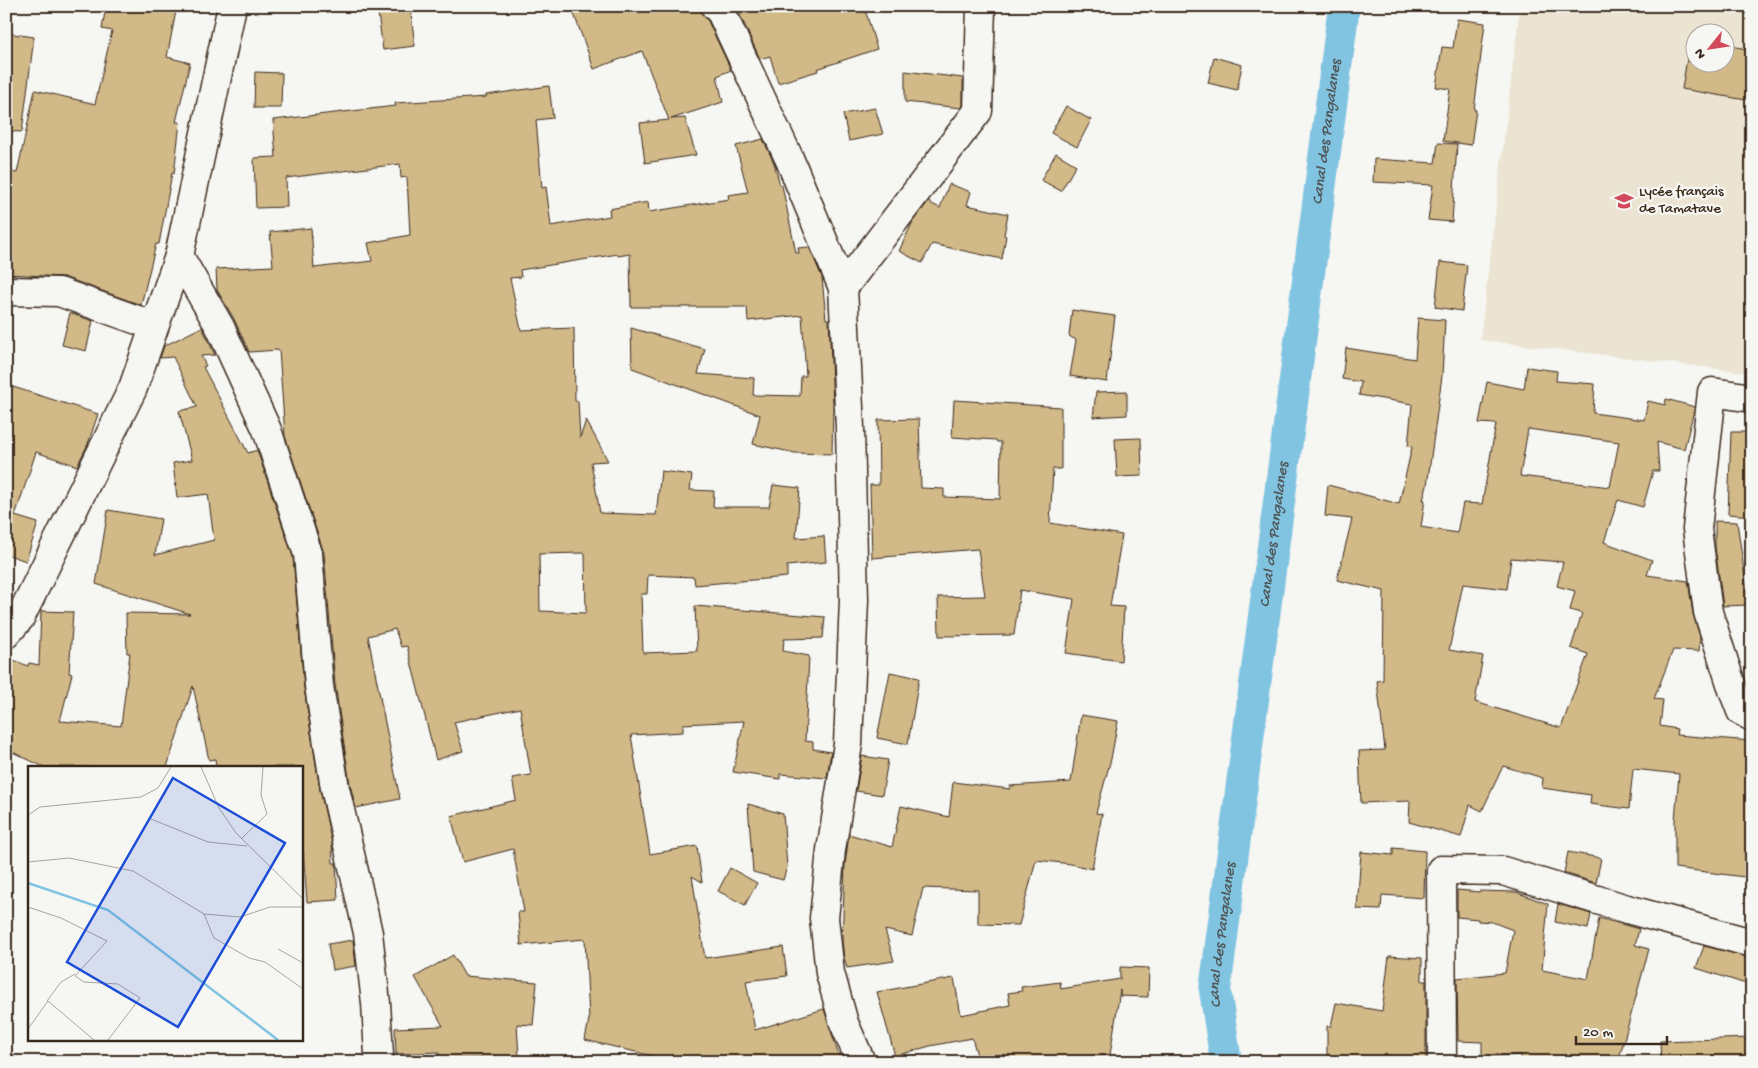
<svg xmlns="http://www.w3.org/2000/svg" width="1758" height="1068" font-family="'Gochi Hand',sans-serif">
  <rect width="100%" height="100%" fill="#f6f6f2"/>
  <filter id="ink" filterUnits="userSpaceOnUse"><feTurbulence type="fractalNoise" baseFrequency=".02" numOctaves="2"/><feDisplacementMap in="SourceGraphic" scale="10" xChannelSelector="R" yChannelSelector="G"/><feConvolveMatrix kernelMatrix="1 2 1 2 8 2 1 2 1" color-interpolation-filters="sRGB"/></filter>
  <g filter="url(#ink)">
    <path fill="#ebe4d2" fill-rule="evenodd" d="M1520,6H1752V373L1480,340ZM1696,32H1726V62H1696Z"/>
    <g fill="none" stroke-linecap="round" stroke-linejoin="round">
      <path stroke="#81c4e2" stroke-width="32" id="s1" d="M1226,1062L1215,990L1344,6"/>
    </g>
    <path fill="#d1b988" stroke="#3b2a1e" fill-rule="evenodd" d="M106,6H177L167,57L190,63L176,122H180L174,174L172,173L159,244H156L141,305L64,277L6,274V171L17,173L35,90L95,104L112,31L102,29Z
      M377,6H410L415,46L383,50Z
      M571,6H700V10L708,21L731,70L717,76L723,102L671,119L685,118L696,155L645,163L640,123L669,120L642,51L594,69Z
      M736,6H864L877,49L817,69L818,71L778,83L770,56L760,59Z
      M1457,19L1485,23L1474,110H1476L1471,145L1443,141L1450,89L1436,87L1442,47L1453,48Z
      M6,33L34,37L22,132L6,131Z
      M1690,40H1696V62H1726V45L1752,50V101L1682,89Z
      M1214,57L1242,65L1237,90L1208,83Z
      M905,71L963,78V106L961,108L905,102Z
      M255,72L282,73L281,108H254Z
      M549,86L553,118L536,120L542,188L546,187L551,226L610,216L609,209L648,202L649,212L729,199L728,195L748,192L736,146L763,139L774,163L780,185H782L796,253H799L798,248L809,247L822,277L826,319H829L833,405L832,454L795,453L753,444L760,415L632,368L631,328L705,349L698,374L754,378L753,395L800,396L801,376H806L802,315L748,321L747,307H631L630,254L618,256V254L520,270L521,277L510,278L521,330L574,328L575,401H578L580,438L586,420L608,461L591,462L600,513L656,515L661,471L692,475L690,490L714,491L713,507H769L773,485L800,488L796,538L824,536L826,562L787,566V577L695,585L694,577L648,575L647,594H641L643,653L697,651L695,606L825,617L823,638L784,639L783,651L809,656L805,741L813,742V749L831,752L827,778L780,774V779L733,772L744,721L683,724V732L631,735L650,854L697,846L702,882L692,876L705,958L783,947L787,976L746,981L755,1030L824,1009L841,1062H678L585,1040L589,1019L585,939L521,945L518,912H524L513,849L463,862L451,816L516,800L512,778L531,775L520,708L454,722L463,751L436,760L407,646L401,647L395,629L368,636L400,799L356,808L350,785L335,684L324,553L285,436L279,350L249,352L234,319L217,290L216,269L273,266L270,232L311,228L314,268L372,261L368,243L410,235L407,177L401,178L400,164L286,178L287,207L256,208L254,158L276,157L273,120L396,106L395,103L486,97V95ZM585,553L586,613L540,611L539,554Z
      M1066,106L1091,120L1077,147L1051,133Z
      M875,108L883,134L849,141L843,114Z
      M1438,143L1457,144L1452,222L1428,220L1433,185L1373,182L1374,159L1435,163Z
      M1056,153L1076,165L1061,191L1041,180Z
      M949,184L971,192L967,205L1008,214L1004,235L1006,236L1002,259L932,244L922,263L899,251L913,221L928,202L940,208Z
      M1440,262L1467,265L1462,311L1435,307Z
      M1072,310L1115,316L1107,382L1070,376L1076,340L1069,336Z
      M70,313L93,321L86,351L62,345Z
      M1418,318L1445,320L1442,376L1427,486L1423,500H1425L1421,527L1457,533L1463,503L1482,504L1496,424L1479,423L1487,382L1524,389L1527,367L1557,371L1556,381L1595,384L1593,413L1644,420L1648,401L1665,405L1666,399L1695,407L1684,449L1657,442L1659,471H1653L1643,507L1618,500L1604,542L1652,560L1647,575L1688,581L1693,614L1700,637L1699,651L1673,650L1654,699L1663,700L1660,726L1677,729L1676,735L1752,741V878L1675,868V820L1679,774L1633,769L1629,809L1590,804L1591,795L1542,788L1543,778L1503,766L1482,811L1470,805L1461,837L1409,822L1410,801L1361,803L1359,751L1385,750L1377,681L1383,680L1384,591L1337,580L1352,519L1325,516L1328,485L1399,504L1412,447L1408,446L1412,404L1359,395L1361,382L1342,379L1346,348L1415,359ZM1528,429L1619,442L1610,487L1520,476ZM1511,558L1563,562L1557,586L1575,591L1570,610L1582,613L1571,648L1588,654L1561,728L1475,702L1483,656L1449,650L1463,584L1507,589Z
      M202,327L215,355L201,356L206,366L203,367L248,453L257,450L293,557L304,688L320,790L332,843L333,863H336L338,900L307,902L303,850H301V767H216L215,759L209,760L193,686L167,767H44L6,749V657L28,666L29,663L39,665L41,611L73,612L69,673L72,674L60,721L121,726L130,653H127L126,613L190,614L96,584L108,510L161,519L155,555L214,540L208,494L177,498L173,463L192,460L179,411L197,407L173,357L160,358L164,346Z
      M10,386L98,414L88,444L77,466L36,452L15,516L38,523L26,561L6,554V399Z
      M1127,391V415L1093,417L1096,392Z
      M954,400L1061,407V469H1053L1050,523L1122,535L1110,606L1124,607L1121,661L1066,653L1074,599L1020,590L1014,635L939,636L938,597L985,596L978,549L872,558L870,485H879L878,420L919,419L921,488L944,489V497L1000,499L1001,442H997L996,440L952,437Z
      M1731,432H1752V516L1728,514Z
      M1141,438L1142,476L1117,477L1115,439Z
      M1715,521L1737,522L1749,605L1723,606L1715,547Z
      M890,672L919,678L908,744L877,738Z
      M1081,715L1118,721L1111,759L1096,813L1102,814L1092,869L1071,864L1036,860L1019,925L978,924V890L923,888L912,936L885,930L894,961L847,968L844,958L842,941L845,865L849,834L892,847L901,806L949,817L953,782L1010,789V786L1071,782Z
      M862,756L888,760L882,795L856,791Z
      M748,804L783,814L787,867L783,880L753,872Z
      M1393,848L1425,851L1424,898L1382,895L1381,910L1357,909L1361,852L1393,855Z
      M1568,852L1601,858L1596,883L1564,873Z
      M730,868L757,883L745,905L718,891Z
      M1457,890L1479,892V891L1516,892L1548,904L1542,970L1588,979L1599,918L1639,929L1635,945L1649,949L1618,1062H1521V1055L1482,1057V1042L1458,1041L1457,978L1505,973L1513,930L1492,922L1478,921V919L1457,917Z
      M1558,904L1591,914L1588,929L1555,922Z
      M353,940L356,966L332,970L328,944Z
      M1704,946L1752,958V986L1696,968Z
      M453,955L465,976L537,982L533,1025L517,1024L519,1057L439,1058V1052L396,1054L395,1028L443,1026L415,977Z
      M1389,956L1422,958V981H1426V1062H1330V1055H1327V1026H1331L1336,1003L1382,1011Z
      M1120,967L1149,968L1148,997L1120,996V990L1110,1055L1071,1062H979L972,1038L930,1046L895,1056L877,992L954,978L961,1015L1010,1005L1008,993L1022,991L1021,987L1060,982L1061,989L1120,979Z
      M1752,1038V1062H1661L1660,1041Z"/>
    <g fill="none" stroke-linecap="round" stroke-linejoin="round">
      <g stroke="#3b2a1e" stroke-width="31">
        <path id="minor" d="M715,6L721,12L789,158L843,288L850,428L854,600L848,744L831,850L824,918L830,973L844,1023L861,1062
          M179,256L220,327L267,430L308,554L319,686L335,788L368,933L376,1003L379,1055
          M843,288L978,111L981,6
          M6,291L59,292L154,326
          M1752,398L1712,392L1697,529L1708,612L1733,690L1741,711L1752,717
          M1442,1062L1441,870L1503,871L1627,909L1752,943"/>
      </g>
      <g stroke="#3b2a1e" stroke-width="31">
        <path id="tertiary" d="M6,634L20,618L133,388L179,256L232,6"/>
      </g>
      <use href="#minor" stroke="#f6f6f2" stroke-width="28"/>
      <use href="#tertiary" stroke="#f6f6f2" stroke-width="28"/>
    </g>
  </g>
  <defs>
    <g id="school-bare" transform="scale(1.5)"><path d="M0-5L7-2L0 1L-7-2ZM-4 1L0 2.5L4 1V4Q0 6-4 4Z" fill="#d1495b" stroke="#f6f6f2" stroke-width="2.5" paint-order="stroke"/></g>
  </defs>
  <g fill-rule="evenodd">
    <use href="#school-bare" x="1624" y="201"/>
  </g>
  <g text-anchor="middle" dominant-baseline="central" stroke-width="4.5" stroke-linejoin="round" paint-order="stroke">
    <g font-size="15" fill="#3b2a1e" stroke="#f6f6f2" text-anchor="start">
      <text x="1639" y="192">Lycée français<tspan x="1639" dy="17">de Tamatave</tspan></text>
    </g>
    <g font-size="16" font-style="italic" fill="#505859" stroke="#f6f6f2">
      <text stroke="none"><textPath href="#s1" startOffset="938">Canal des Pangalanes</textPath></text>
      <text stroke="none"><textPath href="#s1" startOffset="532">Canal des Pangalanes</textPath></text>
      <text stroke="none"><textPath href="#s1" startOffset="128">Canal des Pangalanes</textPath></text>
    </g>
  </g>
  <g transform="translate(28 766)">
    <rect width="275" height="275" fill="#f6f6f2"/>
    <path fill="none" stroke="#81c4e2" stroke-width="2.5" d="M0,117L80,144L250,274"/>
    <path fill="none" stroke="#aba49d" stroke-width="1" d="M173,1L191,42L208,67L275,133M0,49L12,41L113,31L130,22L143,1M123,53L180,76L219,80M213,73L239,48L233,29L235,1M0,96L41,92L105,105L176,148L212,151L242,141H275M0,141L33,152L79,175L47,210L56,216L90,218L112,232L80,274M176,148L186,172L221,192L237,196L275,223M250,183L275,197M19,235L33,216L47,208M0,263L20,235L66,274"/>
    <path fill="#1d4ed8" fill-opacity="0.15" stroke="#1d4ed8" stroke-width="2.5" d="M145,12L257,77L150,261L39,196Z"/>
    <rect width="275" height="275" fill="none" stroke="#3b2a1e" stroke-width="2.5"/>
  </g>
  <rect width="1758" height="1068" fill="none" stroke="#f6f6f2" stroke-width="25"/>
  <rect x="12" y="12" width="1733" height="1043" fill="none" stroke="#3b2a1e" stroke-width="2" filter="url(#ink)"/>
  <g transform="translate(1710 48) rotate(240)"><circle r="24" fill="#f6f6f2" stroke="#aba49d"/>
  <path d="M0-4L9 19L0 12L-9 19Z" fill="#d1495b"/>
  <text y="-8" font-size="14" font-weight="bold" text-anchor="middle" fill="#3b2a1e">N</text>
  </g>
  <path d="M1576 1036v8h91v-8" fill="none" stroke="#3b2a1e" stroke-width="2.5"/>
  <text x="1583" y="1036" font-size="15" fill="#3b2a1e" stroke="#f6f6f2" stroke-width="4" paint-order="stroke">20 m</text>
</svg>
